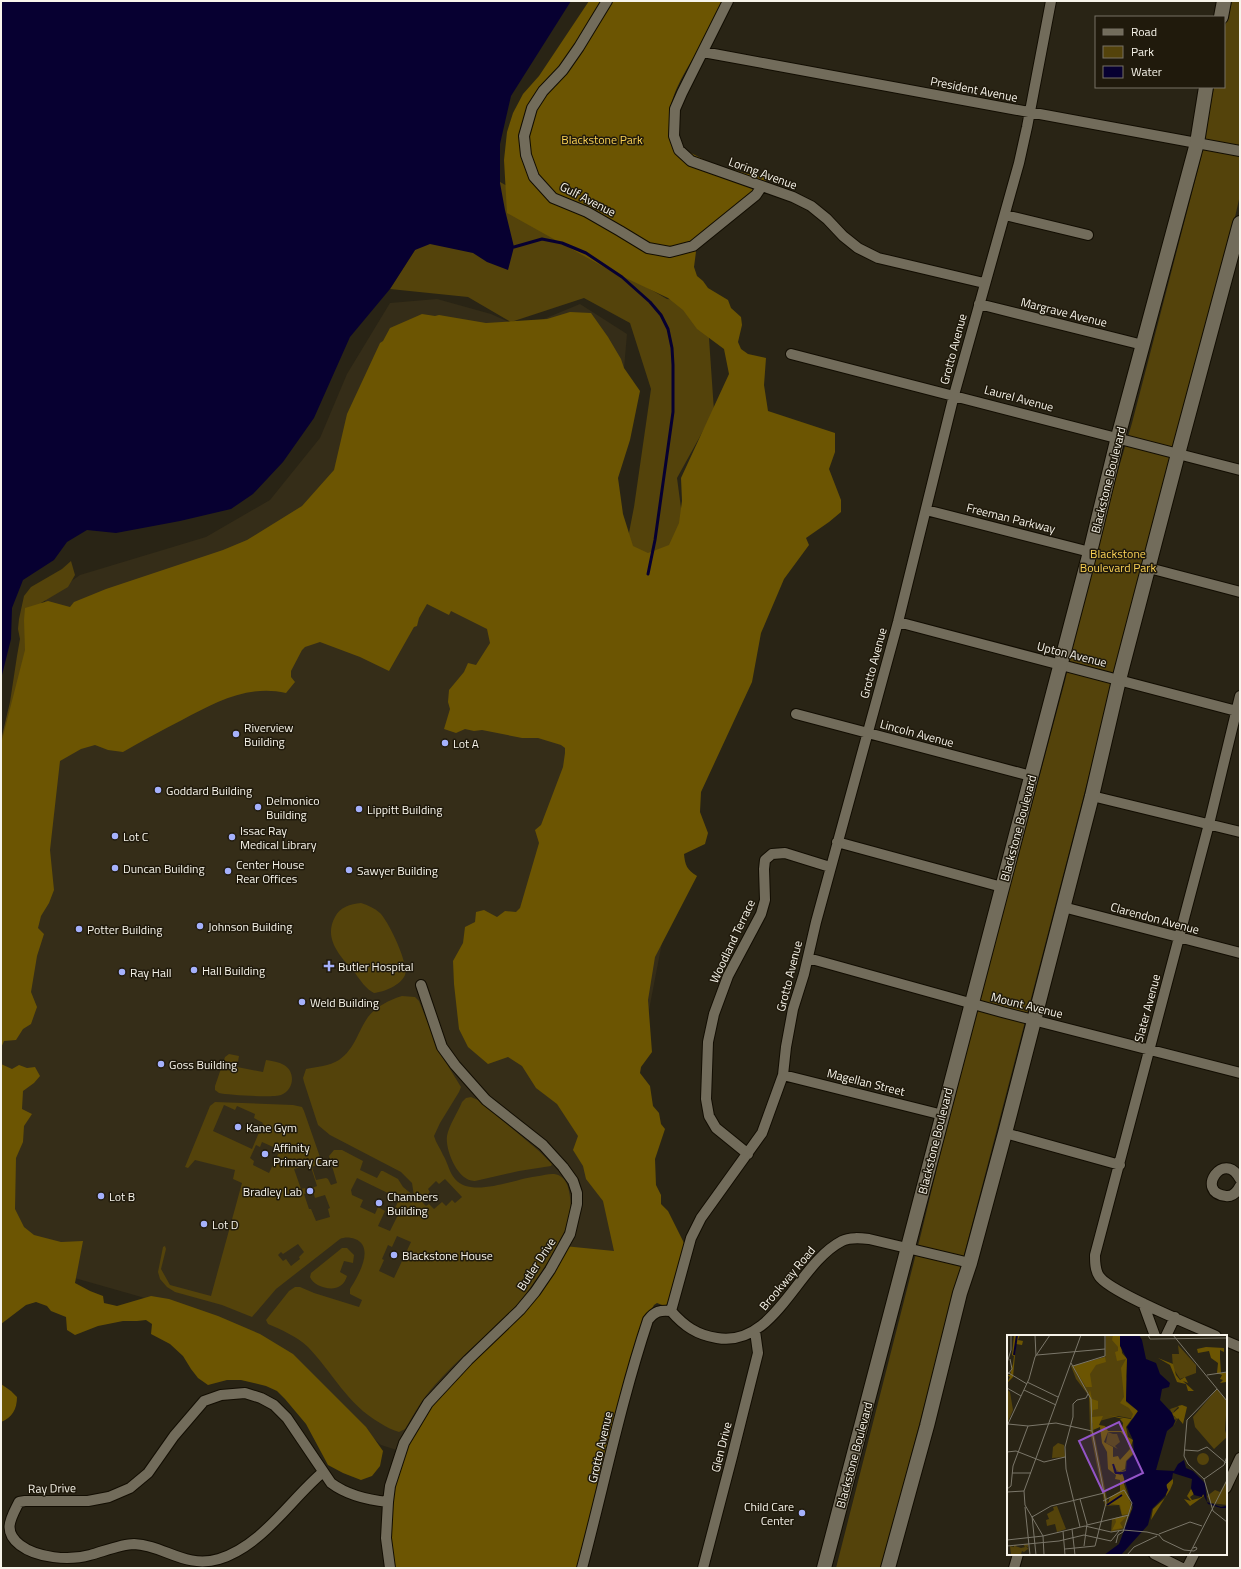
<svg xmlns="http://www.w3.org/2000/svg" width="1241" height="1569" font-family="'Titillium Web',sans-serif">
  <rect width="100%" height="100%" fill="#292415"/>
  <path fill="#352d18" d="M437,299L491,314L522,328L580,304L627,334L606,578L700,746L626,1129L642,1234L554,1500L381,1445L312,1383L187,1310L1,1257V803L29,640L46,599L80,575L206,537L270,500L320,438L347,374L390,303Z"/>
  <path fill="#54430b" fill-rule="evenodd" d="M1230,1H1240V195L1233,226C1114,673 1001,1121 881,1568H836L921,1234L960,1073L1065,681L1094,552L1132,423L1201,158L1214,87H1224V32Z
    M500,144V182L509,187L631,278L667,299L686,301L708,324L714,411L677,478L687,553L620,579L634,507L651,389L630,323L584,298L511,322L468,297L390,289L415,250Z
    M71,561L75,575L68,587L41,603L1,839V740L10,702L17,656L20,639L18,629L19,619L24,596L31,587L62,569Z
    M361,903C368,905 374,908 380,913C389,922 409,964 405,975C401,985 384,992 374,993C366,989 360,980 355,973C340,956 323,939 335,917C340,907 350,904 361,903Z
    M402,996L415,997L419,1001L440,1053L461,1087L459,1092L440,1123L434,1136C436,1143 440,1148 443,1155C448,1163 449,1172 455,1179C472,1199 516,1178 539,1176C545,1175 554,1172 560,1176C567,1180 569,1189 570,1197C573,1220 561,1240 550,1259C539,1275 529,1291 516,1306C490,1334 459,1357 434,1386C422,1399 414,1414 405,1429L399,1432C392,1430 386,1427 380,1423C347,1404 333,1373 308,1347C296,1336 282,1330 268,1324L266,1320L289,1291L295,1287H300L314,1293L359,1307L362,1300L350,1294V1289C357,1278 376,1247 355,1239C350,1237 344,1237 340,1239L276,1289L252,1317L222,1305L175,1292L167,1287L160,1279L158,1272L163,1247L165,1246L166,1249L161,1269L170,1285L211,1296L242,1183L233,1179L235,1170L195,1160L188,1168L185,1167L210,1106L215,1102L293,1105L302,1107L304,1111L321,1160L320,1163L312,1167L316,1180L326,1178L328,1179L331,1185L337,1183L329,1156L334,1150H342L363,1161L360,1170L377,1178L381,1171H383L398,1179L403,1187L414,1196L412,1183L401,1172L330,1135L318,1125L304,1082L303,1078L306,1069C317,1067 329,1066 339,1060C355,1049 358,1031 368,1017C377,1006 389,1000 402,996ZM224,1105L235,1110L237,1106L255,1114L254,1118L263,1123L252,1149L213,1131ZM262,1142L280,1150L269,1173L253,1165L254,1161L250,1158L256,1145L260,1147ZM310,1164L317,1186L312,1188L315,1198L325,1195L330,1208L328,1209L330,1217L316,1221L311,1209H309L304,1194L307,1193L305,1188L301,1189L294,1169ZM357,1178L396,1197L399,1200L395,1208L400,1211L390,1231L378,1226L385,1211L378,1207L375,1214L360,1207L363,1200L352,1195L351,1190ZM445,1179L462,1197L455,1203L452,1200L446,1206L442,1202L434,1209L429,1204L426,1206L421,1201L430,1192L428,1189L436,1181L439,1184ZM397,1236L411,1242L394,1278L379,1271L384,1260L382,1259L388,1245L392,1247ZM298,1244L304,1252L299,1257L300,1259L291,1266L286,1259L283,1261L278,1255L281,1252L283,1254Z
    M229,1054L239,1056L237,1067L263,1072L266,1060C272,1061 279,1062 284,1065C296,1072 294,1090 281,1095C273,1098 228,1095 219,1093L215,1090V1086L225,1057Z
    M471,1097L478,1100L539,1151L552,1164L551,1166L519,1171L475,1181C458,1182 445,1150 447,1136C449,1125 458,1112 462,1102L466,1098Z
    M342,1248H347L354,1255L353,1263L344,1261L340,1272L347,1276C346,1279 344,1284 340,1286C332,1292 313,1286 310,1277L311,1273Z"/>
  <path fill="#6c5502" d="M589,1H723C716,15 709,30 701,45C688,68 662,103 671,132C680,159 742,173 767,178L764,186L697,244L694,267L697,276L703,281L708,288L728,300L731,308L741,317L742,325L738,342L741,349L748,354L766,358L764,385L768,411L835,433V452L829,469L841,500V512L829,522L806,538L809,545L784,579L761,633L752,682L701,792L700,812L708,833L705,844L684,854C685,865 687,870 697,876L655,957L648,1000L652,1052L641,1067L640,1073L650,1086L653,1106L659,1113L661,1124L665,1129L655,1159L656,1185L661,1195V1204L668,1211L687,1249L670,1308L657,1303L654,1305L648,1316L577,1568H389L385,1511L412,1427L517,1309L564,1246L614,1251L603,1201L586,1179L583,1166L573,1150L578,1136L557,1104L536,1088L522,1066L508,1057L488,1064L468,1047L459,1029L454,984L453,961L463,943L465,927L475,922L476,912L484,910L497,917L505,911L516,912L520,908L539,843L535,830L541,825L563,767L565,753V748L561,745L538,738H522L482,730L474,731L465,729L456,733L444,729L450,709L448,702L449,690L464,672L468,663L476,665L490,643L487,629L451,611L449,615L427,604L419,618L417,626L414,627L389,671L360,657L320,642L305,647L302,650L291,671V677L295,682L286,693C248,684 214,703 182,720C162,730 142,741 123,752L108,750L95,745L81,749L60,761L50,850L54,890L49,903L41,916L38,928L44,934L37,956L31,992L37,1007L31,1024L23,1029L16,1040L4,1041L1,1048V744L25,650L24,620L25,608L48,601L70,607L74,602L106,589L223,550L247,540L302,506L334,470L347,414L380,343L383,341L390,328L422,314L435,316L439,315L486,323L547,319L570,312L591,313L608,337L621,359L624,368L640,391L630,440L618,478L623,514L633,546L648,553L669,545L679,523L682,501L681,478L729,374L724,349L697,329L683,310L668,298L611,271L507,213L504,160L507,132L513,113L523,94L539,76Z
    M1,1064L12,1069L19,1065L27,1068L35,1067L40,1076L34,1083L23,1091L22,1109L32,1114L24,1126L23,1142L16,1158L15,1209L24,1227L34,1235L61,1242L83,1241L75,1283L90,1291L103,1296L104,1303L117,1306L151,1296L169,1299L218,1316L260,1334L293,1354L366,1427L383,1451L380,1466L372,1476L361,1480L343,1473L328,1465L306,1424L285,1399L277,1391L266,1386L241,1380H227L208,1385L198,1378L191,1369L183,1356L170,1344L151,1334L152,1324L146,1320L137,1321H123L98,1326L75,1335L67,1330L66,1317L51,1311L47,1306L36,1302L26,1305L1,1324Z
    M1,1384L11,1391L17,1397C17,1409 12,1418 1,1422Z"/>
  <path fill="#070031" d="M1,1H571L511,96L500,144V183L505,210L514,247L508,270L487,262L473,253L430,244L415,250L390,289L350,337L314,418L283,462L253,494L231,509L180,521L116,533L87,530L67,542L54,560L23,580L12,608L11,639L2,675L1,701Z"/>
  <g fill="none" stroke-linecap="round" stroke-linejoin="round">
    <path stroke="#070031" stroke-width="3" d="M514,247L542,239L562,243L586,253L622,277L650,302L661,315L668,329L672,348L673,365V412L655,540L648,574"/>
    <g stroke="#120d02" stroke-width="12">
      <path id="street" d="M607,1L579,47L563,70L543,91L532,108L524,136L526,155L534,177L553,198L587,212L620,231L648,248L670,252L693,246L756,195L762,186
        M728,1L682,93L675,109L674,136L679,150L691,161L793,197L811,206L827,219L843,236L858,248L878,258L984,283
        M703,52L1240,151
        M1005,215L1088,235
        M979,304L1143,345
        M791,354L1240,470
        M926,510L1090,552
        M1149,568L1240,592
        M898,622L1240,712
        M796,714L1031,776
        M1092,796L1240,832
        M837,842L1002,887
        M1063,907L1240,953
        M808,958L1002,1012L1240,1073
        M783,1075L943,1115
        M1005,1133L1120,1165
        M748,1154L716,1128L709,1116L706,1099L708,1042L714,1014L728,976L761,914L765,900L764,869L765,860L772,854L785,853L830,867
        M1240,1179C1224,1148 1194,1193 1226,1196C1233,1197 1237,1192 1240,1186
        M1143,1303L1155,1336
        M671,1311L691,1238L701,1218L762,1133L783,1075L786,1047L793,1009L804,974L816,922L898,622L954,395L1019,163L1027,127L1051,1
        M1166,1336L1175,1317
        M1216,1336C1194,1326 1109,1292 1099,1276C1095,1270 1095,1262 1095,1255L1209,824L1240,696
        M1226,1341L1240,1347
        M323,1472C289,1501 263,1545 219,1559C185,1569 164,1545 134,1544C121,1544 102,1552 90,1555C69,1561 37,1558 20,1545C2,1531 11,1518 19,1502L25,1501H88L109,1497L130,1488L148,1473L174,1436L204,1401L221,1395L245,1393L261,1398L274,1405L287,1418L331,1483C347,1495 368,1500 388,1502
        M1226,1488L1240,1458
        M1154,1554L1182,1568
        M390,1568L386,1538L388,1502L390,1486L404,1443L428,1403L468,1360L520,1310L535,1292L550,1270L570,1234L577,1204V1193L573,1181L563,1167L543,1145L486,1100L455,1065L442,1047L421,985
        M582,1568C604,1485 621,1401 648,1320C655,1311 660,1310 671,1311C684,1326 697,1335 717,1338C775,1348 797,1264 842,1241C850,1237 860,1238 869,1239L970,1263
        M703,1568L732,1457L758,1353L755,1331
        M1014,1568L1018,1554
        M1187,1568L1194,1554"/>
    </g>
    <g stroke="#120d02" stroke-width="16">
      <path id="secondary" d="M1221,17L1224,1
        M824,1568L1090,552L1118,437L1197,143L1206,87
        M888,1568L927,1426L960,1293L970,1263L1005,1133L1092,796L1119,680L1178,454L1240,223"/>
    </g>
    <use href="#street" stroke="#726c5b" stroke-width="10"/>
    <use href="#secondary" stroke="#726c5b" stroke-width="14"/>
  </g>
  <g fill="#a5b1fc" stroke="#201a0c" stroke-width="1.5">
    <circle cx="236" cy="734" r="4"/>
    <circle cx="445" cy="743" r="4"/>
    <circle cx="158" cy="790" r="4"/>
    <circle cx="258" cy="807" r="4"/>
    <circle cx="359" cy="809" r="4"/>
    <circle cx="115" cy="836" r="4"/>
    <circle cx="232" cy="837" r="4"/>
    <circle cx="115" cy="868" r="4"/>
    <circle cx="349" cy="870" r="4"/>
    <circle cx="228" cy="871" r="4"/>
    <circle cx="200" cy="926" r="4"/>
    <circle cx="79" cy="929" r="4"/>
    <path d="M327 960h4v4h4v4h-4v4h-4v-4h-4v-4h4z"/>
    <circle cx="194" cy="970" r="4"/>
    <circle cx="122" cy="972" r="4"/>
    <circle cx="302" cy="1002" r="4"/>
    <circle cx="161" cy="1064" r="4"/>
    <circle cx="238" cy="1127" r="4"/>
    <circle cx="265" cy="1154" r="4"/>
    <circle cx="310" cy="1191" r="4"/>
    <circle cx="101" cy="1196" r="4"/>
    <circle cx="379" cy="1203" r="4"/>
    <circle cx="204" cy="1224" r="4"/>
    <circle cx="394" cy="1255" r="4"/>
    <circle cx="802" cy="1513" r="4"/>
  </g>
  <g text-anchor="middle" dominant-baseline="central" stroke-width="3" stroke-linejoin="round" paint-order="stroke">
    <g font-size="12" fill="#f7f4ea" stroke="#201a0c">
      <text transform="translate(974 89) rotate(11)">President Avenue</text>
      <text transform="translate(763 173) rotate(20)">Loring Avenue</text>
      <text transform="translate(588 199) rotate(27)">Gulf Avenue</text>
      <text transform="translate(1064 312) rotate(14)">Margrave Avenue</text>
      <text transform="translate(953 349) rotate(-75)">Grotto Avenue</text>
      <text transform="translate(1019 398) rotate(15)">Laurel Avenue</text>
      <text transform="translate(1108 480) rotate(-76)">Blackstone Boulevard</text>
      <text transform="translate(1011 518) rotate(14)">Freeman Parkway</text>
      <text transform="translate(1072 654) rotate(14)">Upton Avenue</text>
      <text transform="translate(873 663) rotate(-75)">Grotto Avenue</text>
      <text transform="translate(917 733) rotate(15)">Lincoln Avenue</text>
      <text transform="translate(1018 828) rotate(-75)">Blackstone Boulevard</text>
      <text transform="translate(1155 918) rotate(15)">Clarendon Avenue</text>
      <text transform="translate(732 941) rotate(-65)">Woodland Terrace</text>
      <text transform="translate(789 976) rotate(-76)">Grotto Avenue</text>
      <text transform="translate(1027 1005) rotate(14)">Mount Avenue</text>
      <text transform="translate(1147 1008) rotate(-75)">Slater Avenue</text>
      <text transform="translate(866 1082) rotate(14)">Magellan Street</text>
      <text transform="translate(935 1141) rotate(-76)">Blackstone Boulevard</text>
      <text transform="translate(536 1264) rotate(-57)">Butler Drive</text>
      <text transform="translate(787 1278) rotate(-50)">Brookway Road</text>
      <text transform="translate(600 1447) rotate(-77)">Grotto Avenue</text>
      <text transform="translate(721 1447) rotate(-76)">Glen Drive</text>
      <text transform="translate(854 1455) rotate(-75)">Blackstone Boulevard</text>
      <text transform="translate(52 1488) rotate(-1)">Ray Drive</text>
    </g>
    <g font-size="12" fill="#fbd255" stroke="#201a0c">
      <text x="602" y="139">Blackstone Park</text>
      <text x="1118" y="553">Blackstone<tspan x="1118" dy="14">Boulevard Park</tspan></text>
    </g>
    <g font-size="12" fill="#f7f4ea" stroke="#201a0c" text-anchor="start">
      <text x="244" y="727">Riverview<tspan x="244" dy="14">Building</tspan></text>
      <text x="453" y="743">Lot A</text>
      <text x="166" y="790">Goddard Building</text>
      <text x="266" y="800">Delmonico<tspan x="266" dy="14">Building</tspan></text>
      <text x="367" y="809">Lippitt Building</text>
      <text x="240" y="830">Issac Ray<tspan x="240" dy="14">Medical Library</tspan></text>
      <text x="123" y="836">Lot C</text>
      <text x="236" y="864">Center House<tspan x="236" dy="14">Rear Offices</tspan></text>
      <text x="123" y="868">Duncan Building</text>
      <text x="357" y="870">Sawyer Building</text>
      <text x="208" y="926">Johnson Building</text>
      <text x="87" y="929">Potter Building</text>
      <text x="338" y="966">Butler Hospital</text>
      <text x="202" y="970">Hall Building</text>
      <text x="130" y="972">Ray Hall</text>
      <text x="310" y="1002">Weld Building</text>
      <text x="169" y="1064">Goss Building</text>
      <text x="246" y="1127">Kane Gym</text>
      <text x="273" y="1147">Affinity<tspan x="273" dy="14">Primary Care</tspan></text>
      <text x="302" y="1191" text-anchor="end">Bradley Lab</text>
      <text x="109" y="1196">Lot B</text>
      <text x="387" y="1196">Chambers<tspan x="387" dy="14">Building</tspan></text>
      <text x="212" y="1224">Lot D</text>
      <text x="402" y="1255">Blackstone House</text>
      <text x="794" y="1506" text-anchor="end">Child Care<tspan x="794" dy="14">Center</tspan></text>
    </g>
  </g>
  <g transform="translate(1007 1335)">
    <rect width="220" height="220" fill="#292415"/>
    <path d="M99,0H113V11L115,19L120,23L119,41L131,77L127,84L111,81L85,88L101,169L114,156V139L108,138L107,127L111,137L119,135L116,150L125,174L116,194L104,197L105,184L115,181L112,170L98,171L83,96L82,61L69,44L64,31L98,22ZM171,10L189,30V38L173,44L166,33L165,19H172ZM0,54L3,57L6,75L0,89ZM210,54L220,66L218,95L220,102L207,114L188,92L186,82ZM172,71L167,76L166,81L173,74L176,81H166L169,83L168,86L163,74ZM101,97L106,99H112H110L113,107L108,111L111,114L99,108ZM51,108L57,110L58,122L45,123L46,112ZM190 124a6 6 0 1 1 12 0a6 6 0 1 1-12 0ZM220,145V170L204,168L200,161L208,155L213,157ZM50,171L59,194L50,197L48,189L40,191L39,185L42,184L40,179L47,175L46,172ZM16,209H21V212L18,211L21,213V211L22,218L21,214L17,217L15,216L14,219L4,220L3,211L7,212V210H10L8,211L14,213L18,212Z" fill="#54430b"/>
    <path d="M7,0H13L11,5L16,6L15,10L9,9L6,42L0,48L3,42L0,40H3L6,29L7,21L5,20ZM106,0H113L115,18L120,24L119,67L131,76L119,92L121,102L126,105L124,111L126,119L119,126L118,134L112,137L106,131L107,138L117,141V149L124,169L121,179L115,180L113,170L105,169L100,171L103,162L113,156V145L108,144L109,140L101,134L100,117L95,108L93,92L86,95L82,58L83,55L85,64L91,66V74L86,75L85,82L96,81L92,90L98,91L101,96H115L116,88L113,84H116L100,80L124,84L126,79L122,73L113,68L117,62L114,33L119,24L110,26L108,17L111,16V12L105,5ZM101,97H114L120,104L123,114L113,125L111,121L106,122V112L97,107ZM199,12L217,13V17L213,15V23L214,38L220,37L219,47L213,48L216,45L213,44L215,40L210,38L211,28L204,23L202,16L191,18L190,14ZM98,22L99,27L89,30L83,39L85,52H79L66,31ZM151,23L166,29L169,40L173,45L178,42L181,48L176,46L187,56H181L179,49L170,47L163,30ZM175,70L180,72L176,89L171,83L166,92L170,84L165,79L172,73L171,71ZM166,139V148L163,155L144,185L146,174L159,162L160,149L166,144ZM184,154L187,159L183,162L185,165L193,163L197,158V161L183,171L177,164L184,166L180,161ZM120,181L113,188L116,193L105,195L109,187L108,183Z" fill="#6c5502" fill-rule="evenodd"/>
    <path d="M113,0H132L135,5L139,24L149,28L153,39L163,48L162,52L155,54L153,65L165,78L168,86L166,91L160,96L149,135L167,136L171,129L177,125L179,133L186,136L198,148L200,167L214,172L219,171L220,173H214L201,169L196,159L195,162L187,160L184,153L185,144L166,138L165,144L159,150L161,155L158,161L145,174L141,190L114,220H97L112,209L126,172L115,137L119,136L120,126L127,119L126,105L120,92L131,76L119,66L120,24L113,11Z" fill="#070031"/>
    <path fill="none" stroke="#070031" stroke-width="2" d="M7,20L10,0M106,129L109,138H116M100,170L115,160"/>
    <path fill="none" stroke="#7b776a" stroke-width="1" d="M28,0L29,21M141,0L143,4L220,3M166,0L220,66M30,20L98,14M0,28L4,15V0M64,28L84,64L85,96L99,168L92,195M66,31L98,21V0M0,37L20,49M1,39L5,34L3,24M200,40L220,37M20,47L51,62M0,53L14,61M210,54L180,85L177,121L181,129L197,144L206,176L220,187M17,55L49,70M1,89L21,91L49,88L85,96M0,91L22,44L28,22L43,0M178,115L191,116L200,112L219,128M0,117L9,116L37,127L58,122M5,138H24M197,144L217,130L220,121M0,154L4,151L6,131L21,91M0,157L17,156M73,164L80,189L77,211M96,166L117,155L125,168L116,197L111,200L109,208M18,170L36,201L37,220M18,170L17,156L74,0M18,172L23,220M25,181L29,220M25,182L44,171L97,158M80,190L122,180M73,192L59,134L58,112L66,82V69L70,65L79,63L81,59M65,194L68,220M56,196L58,220M152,199L183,187L195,191M0,205L36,201L78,191L104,197L116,195L140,197L152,200L156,205L177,215L187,216L190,214L189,212L186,213M0,211L52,206L77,200L104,206L112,196M58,214L88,211L92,195M120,220L127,212L150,201M182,220L220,145"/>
    <path fill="#9454c8" fill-opacity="0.15" stroke="#9454c8" stroke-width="2" d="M112,87L136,138L96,157L72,106Z"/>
    <rect width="220" height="220" fill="none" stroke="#f7f4ea" stroke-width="2"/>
  </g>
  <rect width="1241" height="1569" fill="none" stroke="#f7f4ea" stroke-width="4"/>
  <rect x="1095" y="16" width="130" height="72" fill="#201a0c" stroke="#767165"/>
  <rect x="1103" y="29" width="20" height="6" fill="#726c5b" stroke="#767165"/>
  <text x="1131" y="36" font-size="12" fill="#f7f4ea">Road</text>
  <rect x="1103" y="46" width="20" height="12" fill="#54430b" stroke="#767165"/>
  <text x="1131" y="56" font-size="12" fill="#f7f4ea">Park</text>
  <rect x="1103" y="66" width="20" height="12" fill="#070031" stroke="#767165"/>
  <text x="1131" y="76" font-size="12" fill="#f7f4ea">Water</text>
</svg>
